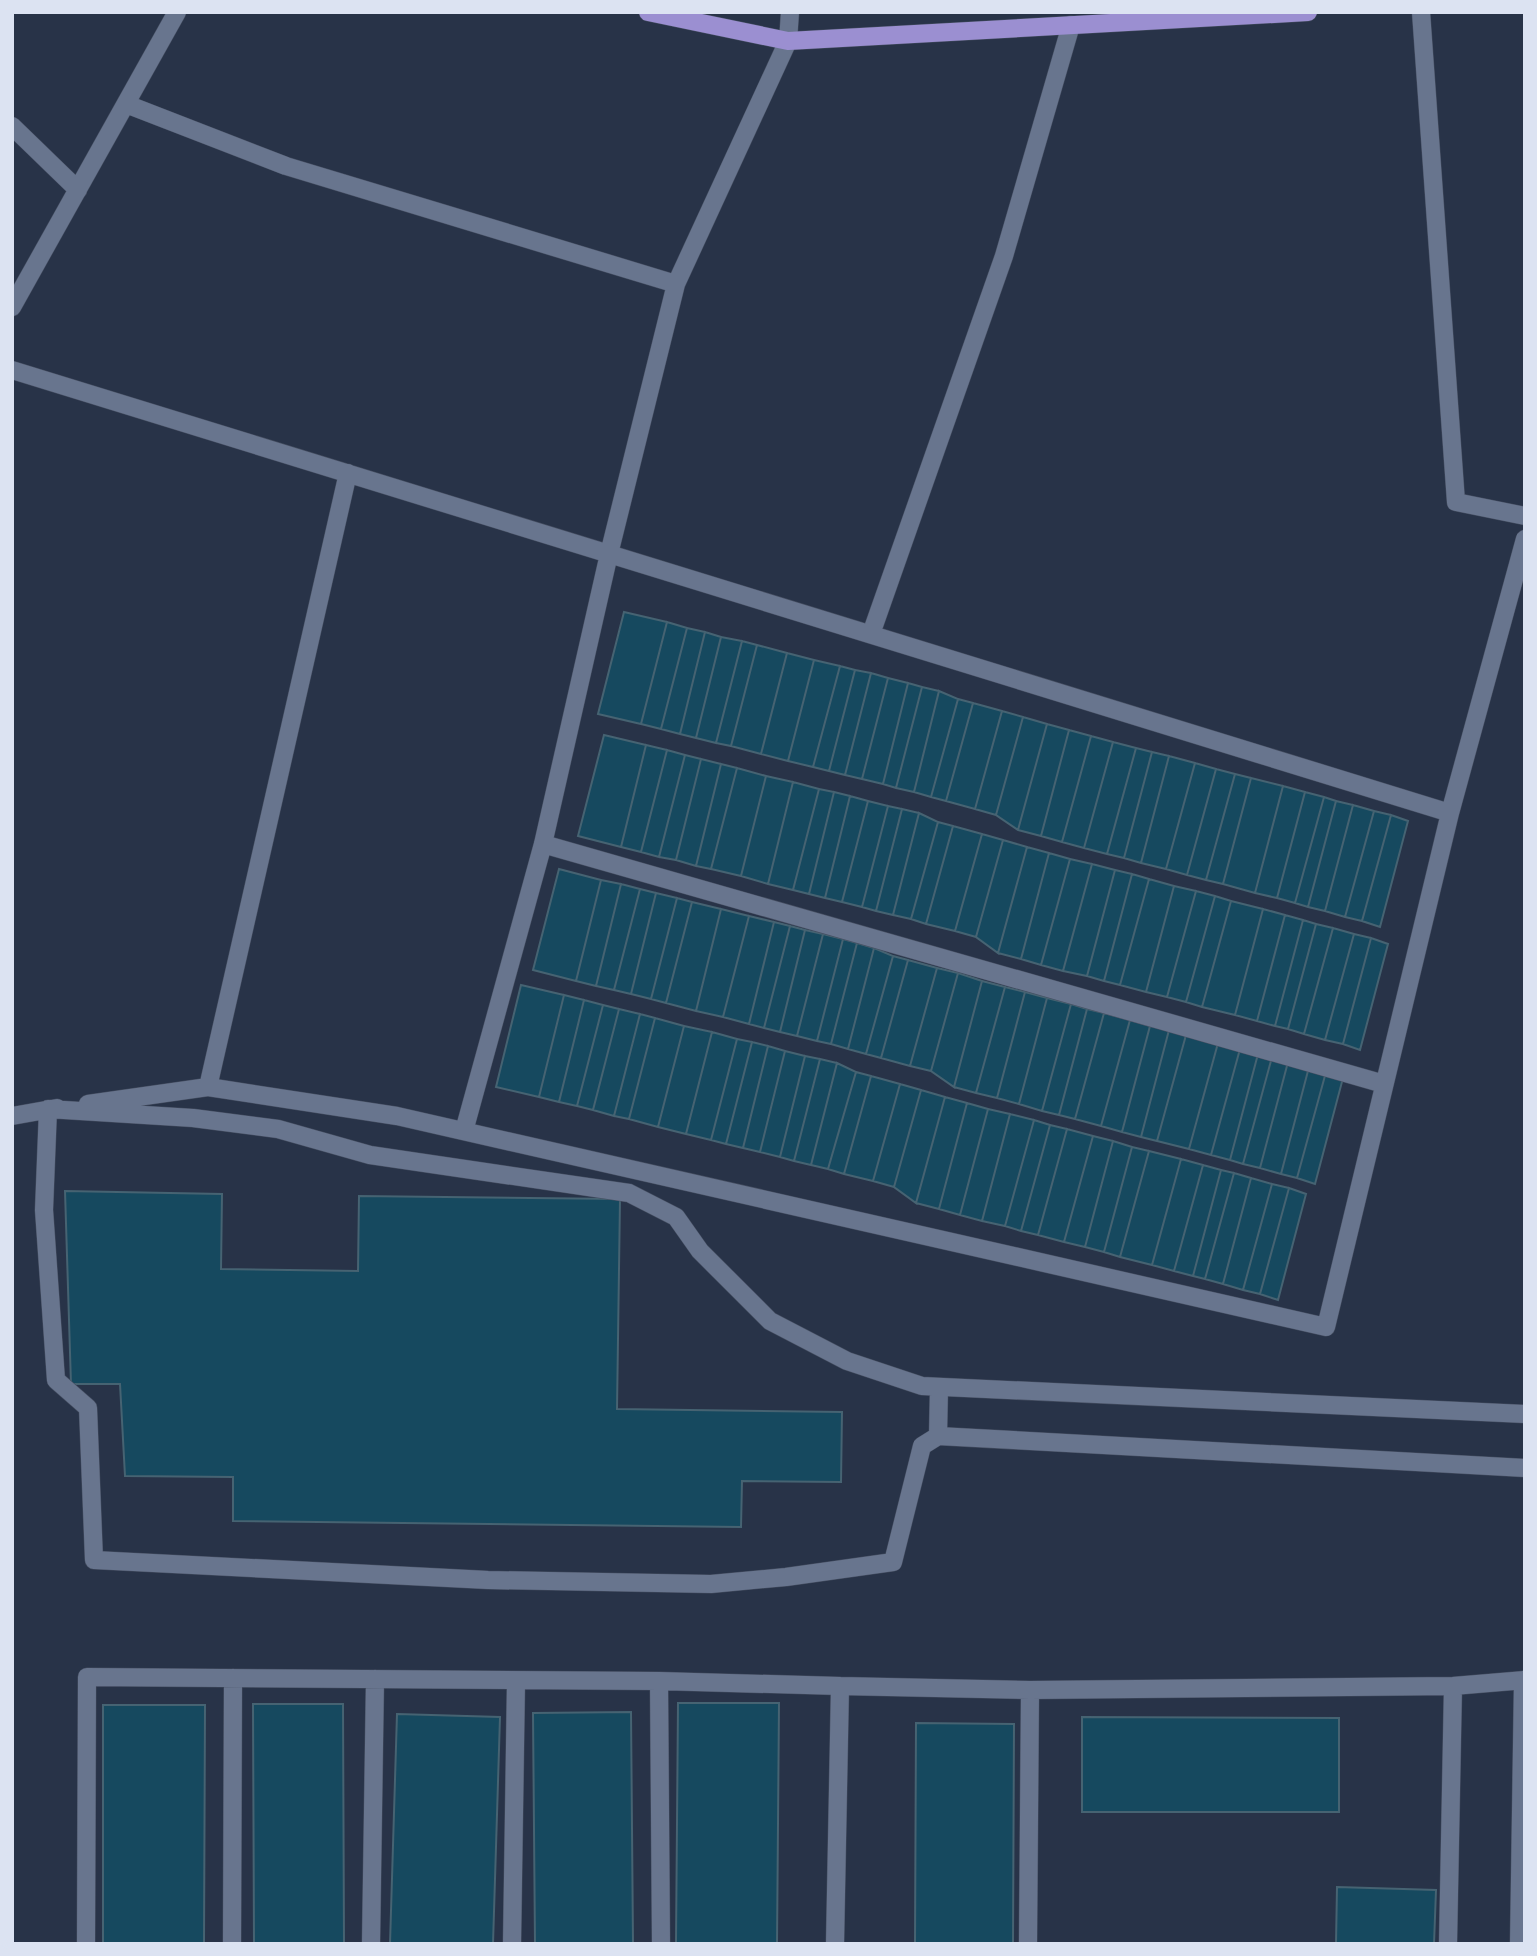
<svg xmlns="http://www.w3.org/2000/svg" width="1537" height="1956" font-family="Georgia,serif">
  <rect width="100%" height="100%" fill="#283348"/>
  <path fill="#16495f" stroke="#466372" stroke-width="2" d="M624,612L667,622L641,724L598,714Z
    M667,622L687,628L661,729L641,724Z
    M687,628L705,632L680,734L661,729Z
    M705,632L721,637L696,738L680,734Z
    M721,637L742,641L716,743L696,738Z
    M742,641L757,645L731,746L716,743Z
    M757,645L787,653L761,754L731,746Z
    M787,653L814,660L788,761L761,754Z
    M814,660L840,666L813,767L788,761Z
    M840,666L855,670L829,771L813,767Z
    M855,670L871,673L845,775L829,771Z
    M871,673L888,678L862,779L845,775Z
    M888,678L908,683L883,784L862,779Z
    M908,683L922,687L896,788L883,784Z
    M922,687L939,691L914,792L896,788Z
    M939,691L958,699L931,797L914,792Z
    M958,699L973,703L946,801L931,797Z
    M973,703L1002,711L975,809L946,801Z
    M1002,711L1023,717L996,815L975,809Z
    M1023,717L1047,724L1018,830L996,815Z
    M1047,724L1069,730L1041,836L1018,830Z
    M1069,730L1091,736L1062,842L1041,836Z
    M604,735L646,745L621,847L578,836Z
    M1091,736L1113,742L1084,848L1062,842Z
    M1113,742L1136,748L1107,854L1084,848Z
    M646,745L667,750L641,852L621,847Z
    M1136,748L1152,752L1124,858L1107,854Z
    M667,750L685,755L659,857L641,852Z
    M1152,752L1169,756L1141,863L1124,858Z
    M685,755L701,759L676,860L659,857Z
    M1169,756L1195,763L1166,869L1141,863Z
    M701,759L721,764L696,866L676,860Z
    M1195,763L1216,769L1187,875L1166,869Z
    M721,764L737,768L711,869L696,866Z
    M737,768L766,776L741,876L711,869Z
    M1216,769L1235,774L1206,880L1187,875Z
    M1235,774L1251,778L1223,884L1206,880Z
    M766,776L793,782L768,884L741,876Z
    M1251,778L1283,786L1255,893L1223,884Z
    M793,782L819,789L793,890L768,884Z
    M1283,786L1305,792L1277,898L1255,893Z
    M819,789L834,792L809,894L793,890Z
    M834,792L850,796L825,898L809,894Z
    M1305,792L1324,797L1295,903L1277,898Z
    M850,796L868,801L842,902L825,898Z
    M1324,797L1336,801L1308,907L1295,903Z
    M868,801L888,806L862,907L842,902Z
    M1336,801L1353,805L1325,911L1308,907Z
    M1353,805L1374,811L1345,917L1325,911Z
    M888,806L902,809L876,911L862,907Z
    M902,809L919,813L893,915L876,911Z
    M1374,811L1391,815L1362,921L1345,917Z
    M919,813L938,822L911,919L893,915Z
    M1391,815L1408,821L1380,927L1362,921Z
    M938,822L953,826L926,924L911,919Z
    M953,826L982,834L955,931L926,924Z
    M982,834L1003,840L976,937L955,931Z
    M1003,840L1027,847L998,953L976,937Z
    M1027,847L1049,853L1021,959L998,953Z
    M1049,853L1070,859L1041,965L1021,959Z
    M1070,859L1092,864L1063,971L1041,965Z
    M1092,864L1115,870L1087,976L1063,971Z
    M559,869L601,880L576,981L533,970Z
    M1115,870L1132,874L1104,981L1087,976Z
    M1132,874L1149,879L1120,985L1104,981Z
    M1149,879L1174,886L1146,992L1120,985Z
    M601,880L621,884L596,986L576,981Z
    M621,884L640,889L614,990L596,986Z
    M1174,886L1196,891L1167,997L1146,992Z
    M640,889L656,893L631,994L614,990Z
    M1196,891L1215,896L1186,1002L1167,997Z
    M656,893L677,898L651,999L631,994Z
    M1215,896L1231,901L1202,1007L1186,1002Z
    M677,898L692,902L666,1003L651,999Z
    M1231,901L1263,909L1235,1015L1202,1007Z
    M692,902L721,909L696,1011L666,1003Z
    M721,909L749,916L723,1017L696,1011Z
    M1263,909L1285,915L1257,1021L1235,1015Z
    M1285,915L1303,920L1275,1026L1257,1021Z
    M749,916L774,922L749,1024L723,1017Z
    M1303,920L1316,924L1288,1029L1275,1026Z
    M774,922L790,926L764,1028L749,1024Z
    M1316,924L1333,928L1304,1034L1288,1029Z
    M790,926L805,930L780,1032L764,1028Z
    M1333,928L1354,934L1325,1040L1304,1034Z
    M805,930L823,934L797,1036L780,1032Z
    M823,934L843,939L817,1041L797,1036Z
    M1354,934L1371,938L1343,1044L1325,1040Z
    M1371,938L1388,944L1360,1050L1343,1044Z
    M843,939L857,943L831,1044L817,1041Z
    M857,943L874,948L848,1049L831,1044Z
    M874,948L893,956L866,1054L848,1049Z
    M893,956L908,960L881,1058L866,1054Z
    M908,960L937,968L910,1066L881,1058Z
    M937,968L958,973L931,1071L910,1066Z
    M958,973L982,981L954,1087L931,1071Z
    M982,981L1005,987L976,1093L954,1087Z
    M521,985L564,995L539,1097L496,1087Z
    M1005,987L1025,992L997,1098L976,1093Z
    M1025,992L1047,998L1019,1104L997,1098Z
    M564,995L584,1000L559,1102L539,1097Z
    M1047,998L1071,1004L1042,1111L1019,1104Z
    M584,1000L603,1005L577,1106L559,1102Z
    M1071,1004L1087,1009L1059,1115L1042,1111Z
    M603,1005L619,1009L593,1110L577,1106Z
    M619,1009L640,1014L614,1116L593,1110Z
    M1087,1009L1104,1013L1075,1119L1059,1115Z
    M1104,1013L1130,1020L1101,1126L1075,1119Z
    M640,1014L655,1018L629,1119L614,1116Z
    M655,1018L684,1026L658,1127L629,1119Z
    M1130,1020L1150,1026L1122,1132L1101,1126Z
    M684,1026L712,1032L686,1134L658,1127Z
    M1150,1026L1169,1030L1141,1137L1122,1132Z
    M1169,1030L1186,1035L1157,1141L1141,1137Z
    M712,1032L737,1039L711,1140L686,1134Z
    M1186,1035L1218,1043L1189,1149L1157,1141Z
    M737,1039L752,1042L726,1144L711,1140Z
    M752,1042L768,1046L743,1148L726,1144Z
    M1218,1043L1240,1049L1211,1155L1189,1149Z
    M768,1046L785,1051L760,1152L743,1148Z
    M1240,1049L1258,1054L1230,1160L1211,1155Z
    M785,1051L805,1056L780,1157L760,1152Z
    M1258,1054L1272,1057L1243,1164L1230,1160Z
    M805,1056L820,1059L794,1161L780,1157Z
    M1272,1057L1288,1062L1260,1168L1243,1164Z
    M820,1059L837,1063L811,1165L794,1161Z
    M1288,1062L1309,1067L1281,1174L1260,1168Z
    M837,1063L856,1072L828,1169L811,1165Z
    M1309,1067L1326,1072L1297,1178L1281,1174Z
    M856,1072L871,1076L844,1174L828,1169Z
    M1326,1072L1343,1078L1315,1184L1297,1178Z
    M871,1076L900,1084L873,1181L844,1174Z
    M900,1084L921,1090L894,1187L873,1181Z
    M921,1090L945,1097L916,1203L894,1187Z
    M945,1097L967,1103L939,1209L916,1203Z
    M967,1103L988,1109L960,1215L939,1209Z
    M988,1109L1010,1114L982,1221L960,1215Z
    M1010,1114L1034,1120L1005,1226L982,1221Z
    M1034,1120L1050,1125L1021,1231L1005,1226Z
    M1050,1125L1067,1129L1038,1235L1021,1231Z
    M1067,1129L1093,1136L1064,1242L1038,1235Z
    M1093,1136L1113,1141L1085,1247L1064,1242Z
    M1113,1141L1132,1147L1104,1252L1085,1247Z
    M1132,1147L1149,1151L1120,1257L1104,1252Z
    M1149,1151L1181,1159L1152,1265L1120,1257Z
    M1181,1159L1203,1165L1174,1271L1152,1265Z
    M1203,1165L1221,1170L1193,1276L1174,1271Z
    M1221,1170L1234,1173L1205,1279L1193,1276Z
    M1234,1173L1251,1178L1223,1284L1205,1279Z
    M1251,1178L1272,1184L1243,1290L1223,1284Z
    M1272,1184L1289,1188L1260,1294L1243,1290Z
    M1289,1188L1306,1194L1278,1300L1260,1294Z
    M65,1191L222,1194L221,1269L358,1271L359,1196L620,1199L617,1409L842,1412L841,1482L742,1481L741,1527L233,1521V1477L125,1476L120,1384H71Z
    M678,1703H779L777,1944H676Z
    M253,1704H343L344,1944H254Z
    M103,1705H205L204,1944H103Z
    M631,1712L633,1944H535L533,1713Z
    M397,1714L500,1717L493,1944H390Z
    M1082,1717L1339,1718V1812H1082Z
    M916,1723L1014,1724L1013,1944H915Z
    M1337,1887L1436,1890L1434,1944H1336Z"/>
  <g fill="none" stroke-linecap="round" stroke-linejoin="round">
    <g stroke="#454e61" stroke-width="19">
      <path id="minor" d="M1421,12L1456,502L1525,516
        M126,104L286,166L676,284
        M12,126L78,190
        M12,307L177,12
        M12,370L1450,813
        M871,634L1004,256L1071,25
        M543,844L1384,1084
        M208,1087L348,473
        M88,1104L208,1087L397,1116L1326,1327L1450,813L1525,539
        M12,1116L57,1108
        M464,1131L543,844L609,554L676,284L788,41L790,12
        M1525,1414L922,1386L847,1361L770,1321L700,1251L676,1217L629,1193L370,1155L278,1129L193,1118L48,1109L44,1210L56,1380L88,1408L94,1560L488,1580L711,1584L786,1577L893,1562L922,1446L938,1436L1525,1468
        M938,1436L939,1387
        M659,1681L661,1944
        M86,1944L87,1677L659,1681L840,1686
        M232,1944L233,1678
        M371,1944L375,1679
        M512,1944L516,1681
        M835,1944L840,1686L1030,1690
        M1028,1944L1030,1690L1453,1686L1525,1680
        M1448,1944L1453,1686
        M1519,1944L1523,1680"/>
    </g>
    <g stroke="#454e61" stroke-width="19">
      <path id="major" d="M648,12L788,41L1308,12"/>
    </g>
    <use href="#minor" stroke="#68758e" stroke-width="18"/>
    <use href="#major" stroke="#9b8fd1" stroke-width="18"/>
  </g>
  <rect width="1537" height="1956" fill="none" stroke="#dce3f2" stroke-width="28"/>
</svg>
